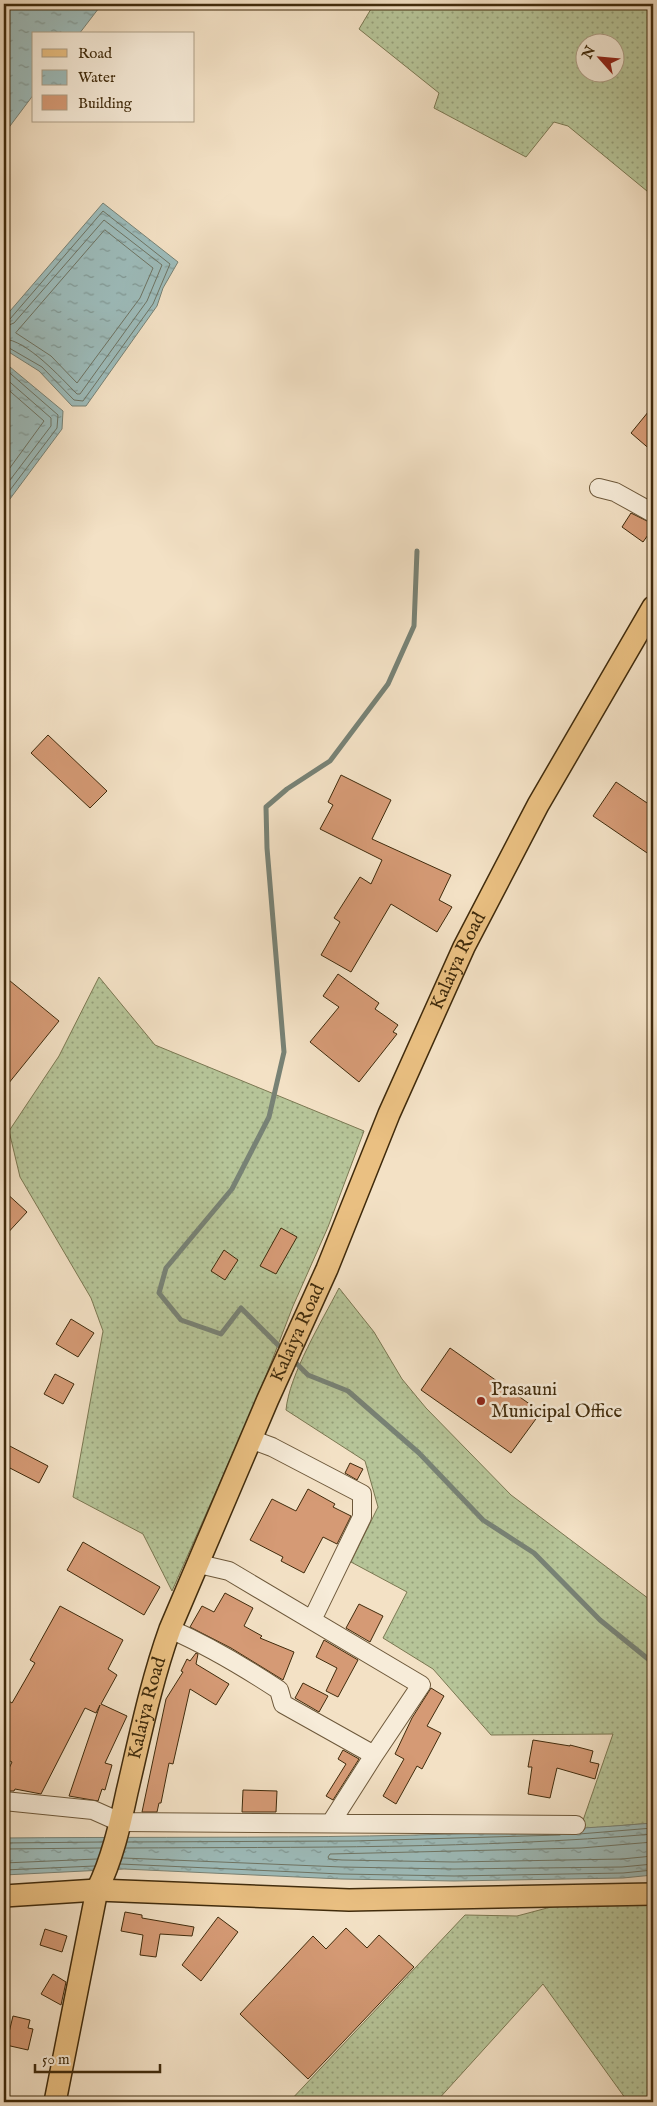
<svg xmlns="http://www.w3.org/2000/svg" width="657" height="2106" font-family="'IM FELL English',serif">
  <defs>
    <pattern id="grass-dots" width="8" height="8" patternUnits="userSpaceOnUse" patternTransform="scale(1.25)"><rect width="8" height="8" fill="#b6c498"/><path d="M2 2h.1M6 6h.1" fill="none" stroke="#959f7a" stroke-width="1.8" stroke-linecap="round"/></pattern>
    <pattern id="water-ripples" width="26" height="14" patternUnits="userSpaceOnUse" patternTransform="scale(1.25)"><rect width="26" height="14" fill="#9dbcbb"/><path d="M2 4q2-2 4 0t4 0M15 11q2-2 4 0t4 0" fill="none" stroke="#819996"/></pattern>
  </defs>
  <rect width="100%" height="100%" fill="#f3e1c5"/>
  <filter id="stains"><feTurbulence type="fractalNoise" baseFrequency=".004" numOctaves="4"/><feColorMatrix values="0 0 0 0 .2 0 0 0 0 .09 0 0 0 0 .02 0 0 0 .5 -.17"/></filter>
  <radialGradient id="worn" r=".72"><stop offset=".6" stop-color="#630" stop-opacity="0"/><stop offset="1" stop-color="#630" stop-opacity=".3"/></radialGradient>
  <path fill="url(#grass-dots)" stroke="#7b7852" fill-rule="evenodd" d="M374,4H653V196L568,126L554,122L526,157L434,108L439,93L359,29ZM584,42H614V72H584Z
    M99,977L155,1045L364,1131L328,1227L293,1306L259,1394L172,1591L143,1534L73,1497L103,1331L91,1298L20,1177L9,1131L59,1056Z
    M339,1288L374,1332L402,1379L426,1408L511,1495L653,1602V1823L580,1829L613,1734L491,1735L433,1669L383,1638L407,1592L351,1562L378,1507L365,1461L286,1410C289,1375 322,1321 339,1288Z
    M566,1903L653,1905V2102H628L543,1984L436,2102H289L465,1915L517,1916Z"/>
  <path fill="url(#water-ripples)" stroke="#788275" d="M4,4H102L79,34H34V94L4,134Z
    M103,203L178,262L163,288L157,306L86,406H72L39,371L4,349V318Z
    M4,362L63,411L62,429L4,507Z
    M653,1823V1875L623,1878L454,1881L341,1879L124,1869L4,1875V1838C220,1836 438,1841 653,1823Z"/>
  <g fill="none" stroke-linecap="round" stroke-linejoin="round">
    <path stroke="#6e7464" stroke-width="1" d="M105,230L153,268L140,298L77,383L51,356L16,333Z
      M4,321L10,319L103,211L170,264L153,304L83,401L74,400L42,367L4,345
      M4,327L14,323L104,220L162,265L147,301L80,394H77C61,378 27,340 4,339
      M4,368L58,415L57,428L4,498
      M4,377L51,418V426L4,488
      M4,386L44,421L4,476
      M579,1834L653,1828
      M127,1842L354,1841L560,1835
      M653,1842L581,1848L330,1854L328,1857L329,1859L342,1860L454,1862L622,1859L653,1856
      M4,1843L103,1842
      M126,1848C301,1847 478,1849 653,1834
      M4,1849L101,1848
      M123,1858L342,1867L454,1869L622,1867L653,1864
      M4,1863L97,1859
      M120,1864L341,1874L454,1876L623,1873L653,1870
      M4,1870L95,1866"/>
    <path stroke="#788275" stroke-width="5" d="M284,1351L241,1308L221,1334L181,1320L159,1293L166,1268L232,1189L269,1117L284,1052L267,848L266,807L287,789L330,761L388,684L414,626L417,551
      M292,1359L308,1375L348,1391L419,1453L483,1520L534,1553L600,1620L653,1663"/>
  </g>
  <path fill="#d59a75" stroke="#402b0c" d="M653,406V452L631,433Z
    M631,513L653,524V528L643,542L622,527Z
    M48,735L107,791L90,808L31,753Z
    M341,775L391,800L372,839L451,875L439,900L452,907L437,932L391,904L351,972L321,955L340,922L334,918L360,877L371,884L382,860L320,829L333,805L328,802Z
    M616,782L653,807V857L593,816Z
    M338,974L379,1003L375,1009L398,1025L393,1032L397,1034L359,1082L310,1042L339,1007L323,996Z
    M4,976L59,1021L4,1089Z
    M4,1191L27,1212L4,1237Z
    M281,1228L297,1237L276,1274L260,1266Z
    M224,1250L238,1260L225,1280L211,1271Z
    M71,1319L94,1333L78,1357L56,1344Z
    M450,1348L541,1412L511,1453L421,1390Z
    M55,1374L74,1384L63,1404L44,1394Z
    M4,1443L48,1466L39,1483L4,1465Z
    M350,1463L363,1469L357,1480L345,1473Z
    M308,1489L335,1504L333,1507L351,1516L337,1544L323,1537L304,1573L281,1561L283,1557L250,1540L272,1499L296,1511Z
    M83,1542L160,1587L144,1615L67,1570Z
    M225,1593L253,1608L244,1626L262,1636L260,1638L294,1652L283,1680L231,1648L190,1627L202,1606L214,1612Z
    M359,1604L383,1616L370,1642L346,1628Z
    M60,1606L123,1640L108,1669L117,1675L101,1704L127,1716L105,1763L112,1765L105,1790L102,1789L98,1801L69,1796L100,1705L96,1713L85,1708L41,1794L15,1789L14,1791H4V1779L12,1762L4,1758V1698L12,1703L35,1663L30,1660Z
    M324,1640L358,1660L338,1697L326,1691L337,1668L316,1657Z
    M196,1653L198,1654L196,1664L229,1684L216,1705L190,1689L173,1764L169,1763L161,1803H159L157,1812H142L166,1699L183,1672L181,1671L187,1659L190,1661Z
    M303,1683L328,1696L319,1712L295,1698Z
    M431,1688L444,1696L427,1726L441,1733L422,1769L417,1766L396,1804L383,1796L404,1759L395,1754L412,1718Z
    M533,1740L570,1746V1745L593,1751L590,1762L599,1764L595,1779L557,1768L550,1798L528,1794L532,1767H528Z
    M343,1750L359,1759L333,1800L326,1796L346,1764L338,1759Z
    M243,1790L277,1791L276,1812H242Z
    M125,1912L142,1915V1918L194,1927L192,1936L160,1934L156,1957L140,1955L143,1935L121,1931Z
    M218,1917L238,1932L201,1981L182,1965Z
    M346,1928L367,1948L379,1935L414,1967L308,2079L240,2014L313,1936L326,1949Z
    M45,1929L67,1936L62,1952L40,1945Z
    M53,1974L66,1982L61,2005L41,1994Z
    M13,2016L30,2020L28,2028L33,2029L28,2050L6,2045Z"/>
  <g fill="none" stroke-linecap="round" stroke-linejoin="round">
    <g stroke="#6d583a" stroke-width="20">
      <path id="minor" d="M599,488L615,492L653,513
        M253,1440L272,1447L362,1494V1517L312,1620
        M170,1629C209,1646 244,1667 279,1690L283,1704L374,1755L421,1685L229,1571L199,1564
        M4,1801L93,1810L120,1822L576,1825
        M332,1821L374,1755"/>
    </g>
    <g stroke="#402b0c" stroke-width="24">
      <g id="major">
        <path d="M4,1896L97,1890L349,1900L653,1894"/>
        <path id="s1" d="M55,2102L97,1890C112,1860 120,1825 127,1792C140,1737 151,1682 170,1629L268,1399L327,1269L389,1114L464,947L538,805L653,607"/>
      </g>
    </g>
    <use href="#minor" stroke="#f7ecd9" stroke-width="18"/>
    <use href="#major" stroke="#eac082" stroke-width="21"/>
  </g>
  <circle fill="#8f2418" stroke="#f7ecd9" stroke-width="2" cx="481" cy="1401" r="5"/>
  <g text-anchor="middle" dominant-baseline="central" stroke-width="5" stroke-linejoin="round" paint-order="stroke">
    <g font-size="19" fill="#402b0c" stroke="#f7ecd9">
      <text stroke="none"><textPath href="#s1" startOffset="1215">Kalaiya Road</textPath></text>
      <text stroke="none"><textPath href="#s1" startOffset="810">Kalaiya Road</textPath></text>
      <text stroke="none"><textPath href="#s1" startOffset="405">Kalaiya Road</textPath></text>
    </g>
    <g font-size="19" fill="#402b0c" stroke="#f7ecd9" text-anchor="start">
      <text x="491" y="1390">Prasauni<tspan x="491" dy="22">Municipal Office</tspan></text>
    </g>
  </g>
  <rect width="657" height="2106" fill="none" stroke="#f3e1c5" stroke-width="20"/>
  <rect x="5" y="5" width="647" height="2096" fill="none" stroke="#402b0c" stroke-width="2.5"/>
  <rect x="10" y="10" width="637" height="2086" fill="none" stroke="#402b0c"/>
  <rect x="32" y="32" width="162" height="90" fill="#f7ecd9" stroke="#ae9f87"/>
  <rect x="42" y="49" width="25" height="8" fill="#eac082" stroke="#ae9f87"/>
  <text x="78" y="58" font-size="15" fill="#402b0c">Road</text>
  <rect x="42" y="70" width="25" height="15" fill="url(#water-ripples)" stroke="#ae9f87"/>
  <text x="78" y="82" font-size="15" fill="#402b0c">Water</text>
  <rect x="42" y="95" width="25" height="15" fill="#d59a75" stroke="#ae9f87"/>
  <text x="78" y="108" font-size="15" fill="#402b0c">Building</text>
  <g transform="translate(600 58) rotate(297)"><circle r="24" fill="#f7ecd9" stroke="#ae9f87"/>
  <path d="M0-4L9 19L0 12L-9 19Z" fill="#8f2418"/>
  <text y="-8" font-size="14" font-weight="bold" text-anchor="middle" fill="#402b0c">N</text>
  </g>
  <path d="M35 2064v8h125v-8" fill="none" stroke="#402b0c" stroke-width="2.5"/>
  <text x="42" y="2064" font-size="15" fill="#402b0c" stroke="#f7ecd9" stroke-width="4" paint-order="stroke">50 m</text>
  <rect width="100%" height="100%" filter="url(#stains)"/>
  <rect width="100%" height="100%" fill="url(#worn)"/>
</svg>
